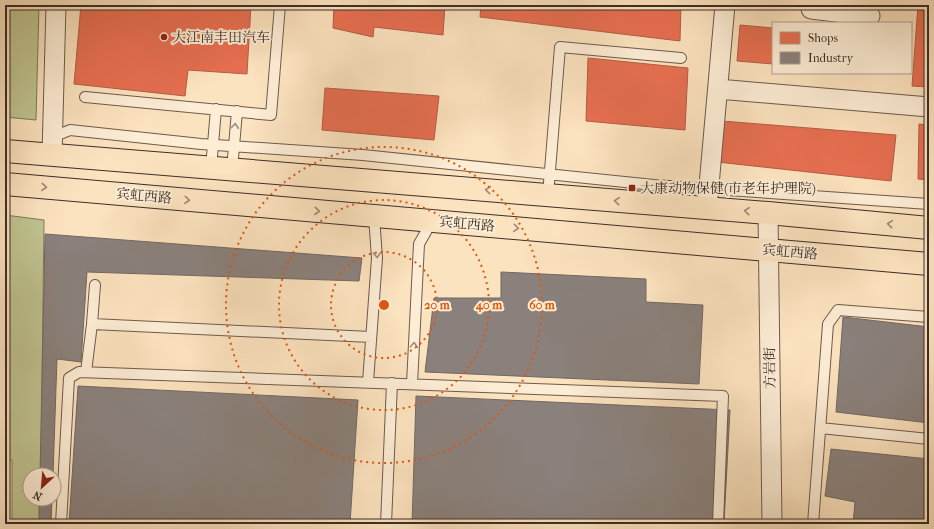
<svg xmlns="http://www.w3.org/2000/svg" width="934" height="529" font-family="'IM FELL French Canon','Noto Serif SC',serif">
  <rect width="100%" height="100%" fill="#fce3bf"/>
  <filter id="stains"><feTurbulence type="fractalNoise" baseFrequency=".005" numOctaves="4"/><feColorMatrix values="0 0 0 0 .2 0 0 0 0 .09 0 0 0 0 .02 0 0 0 .5 -.17"/></filter>
  <radialGradient id="worn" r=".72"><stop offset=".6" stop-color="#630" stop-opacity="0"/><stop offset="1" stop-color="#630" stop-opacity=".3"/></radialGradient>
  <path fill="#c0c491" stroke="#7e795d" d="M5,5H39L36,120L5,117Z
    M5,215L44,220L41,475H30V499H41V524H12V460L5,459Z"/>
  <path fill="#e76f51" stroke="#b45c45" d="M81,5H251L247,74L188,70L185,96L74,84Z
    M334,5H445L443,35L374,27L373,37L333,28Z
    M481,5H681L680,41L480,17Z
    M868,5H902L901,8Z
    M918,5H929V87L912,86Z
    M740,25L773,28V64L737,61Z
    M588,58L688,68L685,130L586,121Z
    M325,88L439,96L434,140L322,130Z
    M722,121L896,135L891,181L717,162Z
    M919,124L929,125V180L918,179Z"/>
  <path fill="#8a817c" stroke="#736863" d="M45,234L362,258L359,281L87,272L81,362L57,359L53,475H40Z
    M501,272L646,279V302L703,305L699,384L425,372L434,298H501Z
    M843,317L929,327V423L836,412Z
    M78,386L358,400L350,524H69Z
    M416,396L730,410L724,524H412Z
    M831,449L929,459V524H853L855,502L825,496Z
    M39,499H52L51,524H39Z"/>
  <g fill="none" stroke-linecap="round" stroke-linejoin="round">
    <g stroke="#6c5b4e" stroke-width="12">
      <path id="lane" d="M85,97L271,115L280,5
        M53,137L70,130L201,144L363,155L654,185L929,204
        M211,168L216,109
        M232,170L237,111
        M548,195L560,47L681,58
        M92,324L371,337
        M86,372L92,324L95,285
        M368,382L377,258L374,216
        M412,384L419,244L432,221
        M820,428L929,439
        M61,524L69,378L79,372L723,396L718,524
        M386,524L392,383
        M813,524L828,324L838,310L929,317"/>
    </g>
    <g stroke="#6c5b4e" stroke-width="21">
      <path id="street" d="M811,5V9L870,16
        M718,89L929,107
        M52,155L56,5
        M707,208L725,5
        M768,213L772,524"/>
    </g>
    <g stroke="#3c2e29" stroke-width="24">
      <path id="primary" d="M5,151L768,213L929,228
        M5,184L929,264"/>
    </g>
    <use href="#lane" stroke="#fdedd5" stroke-width="10"/>
    <use href="#street" stroke="#fdedd5" stroke-width="19"/>
    <use href="#primary" stroke="#fce3bf" stroke-width="22"/>
  </g>
  <defs><path id="oneway-chevron" d="M-2-3.5L2.5 0L-2 3.5" fill="none" stroke-width="1.6" stroke-linecap="round" stroke-linejoin="round"/></defs>
  <g stroke="#9c8e7f">
    <use href="#oneway-chevron" transform="translate(235 126) rotate(-85)"/>
    <use href="#oneway-chevron" transform="translate(377 255) rotate(88)"/>
    <use href="#oneway-chevron" transform="translate(414 345) rotate(-87)"/>
  </g>
  <g stroke="#9c8874">
    <use href="#oneway-chevron" transform="translate(44 187) rotate(5)"/>
    <use href="#oneway-chevron" transform="translate(488 190) rotate(-175)"/>
    <use href="#oneway-chevron" transform="translate(187 200) rotate(5)"/>
    <use href="#oneway-chevron" transform="translate(617 201) rotate(-175)"/>
    <use href="#oneway-chevron" transform="translate(317 211) rotate(5)"/>
    <use href="#oneway-chevron" transform="translate(747 211) rotate(-175)"/>
    <use href="#oneway-chevron" transform="translate(890 224) rotate(-175)"/>
    <use href="#oneway-chevron" transform="translate(516 228) rotate(5)"/>
  </g>
  <g fill="none" stroke="#df570d" stroke-width="2" stroke-dasharray="2 4">
    <circle cx="384" cy="305" r="53"/>
    <circle cx="384" cy="305" r="105"/>
    <circle cx="384" cy="305" r="158"/>
  </g>
  <g fill="#8f2418" stroke="#fdedd5" stroke-width="1.5">
    <circle cx="164" cy="37" r="4"/>
    <rect x="628" y="184" width="8" height="8" rx="2"/>
  </g>
  <g text-anchor="middle" dominant-baseline="central" stroke-width="4" stroke-linejoin="round" paint-order="stroke">
    <g font-size="14" fill="#3c2e29" stroke="#fdedd5" text-anchor="start">
      <text x="172" y="37">大江南丰田汽车</text>
      <text x="640" y="188">大康动物保健(市老年护理院)</text>
    </g>
    <g font-size="14" fill="#3c2e29" stroke="#fdedd5">
      <text transform="translate(144 196) rotate(5)">宾虹西路</text>
      <text transform="translate(467 224) rotate(5)">宾虹西路</text>
      <text transform="translate(790 252) rotate(5)">宾虹西路</text>
      <text transform="translate(770 368) rotate(-91)">方岩街</text>
    </g>
  </g>
  <circle cx="384" cy="305" r="6" fill="#df570d" stroke="#fdedd5" stroke-width="2"/>
  <g font-size="12" text-anchor="middle" font-weight="bold" fill="#df570d" stroke="#fdedd5" stroke-width="4" stroke-linejoin="round" paint-order="stroke">
    <text x="437" y="309">20 m</text>
    <text x="489" y="309">40 m</text>
    <text x="542" y="309">60 m</text>
  </g>
  <rect width="934" height="529" fill="none" stroke="#fce3bf" stroke-width="20"/>
  <rect x="6" y="6" width="922" height="517" fill="none" stroke="#3c2e29" stroke-width="2"/>
  <rect x="10" y="10" width="914" height="509" fill="none" stroke="#3c2e29"/>
  <rect x="772" y="22" width="140" height="52" fill="#fdedd5" stroke="#b0a190"/>
  <rect x="780" y="32" width="20" height="12" fill="#e76f51" stroke="#b0a190"/>
  <text x="808" y="42" font-size="12" fill="#3c2e29">Shops</text>
  <rect x="780" y="52" width="20" height="12" fill="#8a817c" stroke="#b0a190"/>
  <text x="808" y="62" font-size="12" fill="#3c2e29">Industry</text>
  <g transform="translate(42 487) rotate(206)"><circle r="19" fill="#fdedd5" stroke="#b0a190"/>
  <path d="M0-3L7 15L0 10L-7 15Z" fill="#8f2418"/>
  <text y="-6" font-size="11" font-weight="bold" text-anchor="middle" fill="#3c2e29">N</text>
  </g>
  <rect width="100%" height="100%" filter="url(#stains)"/>
  <rect width="100%" height="100%" fill="url(#worn)"/>
</svg>
